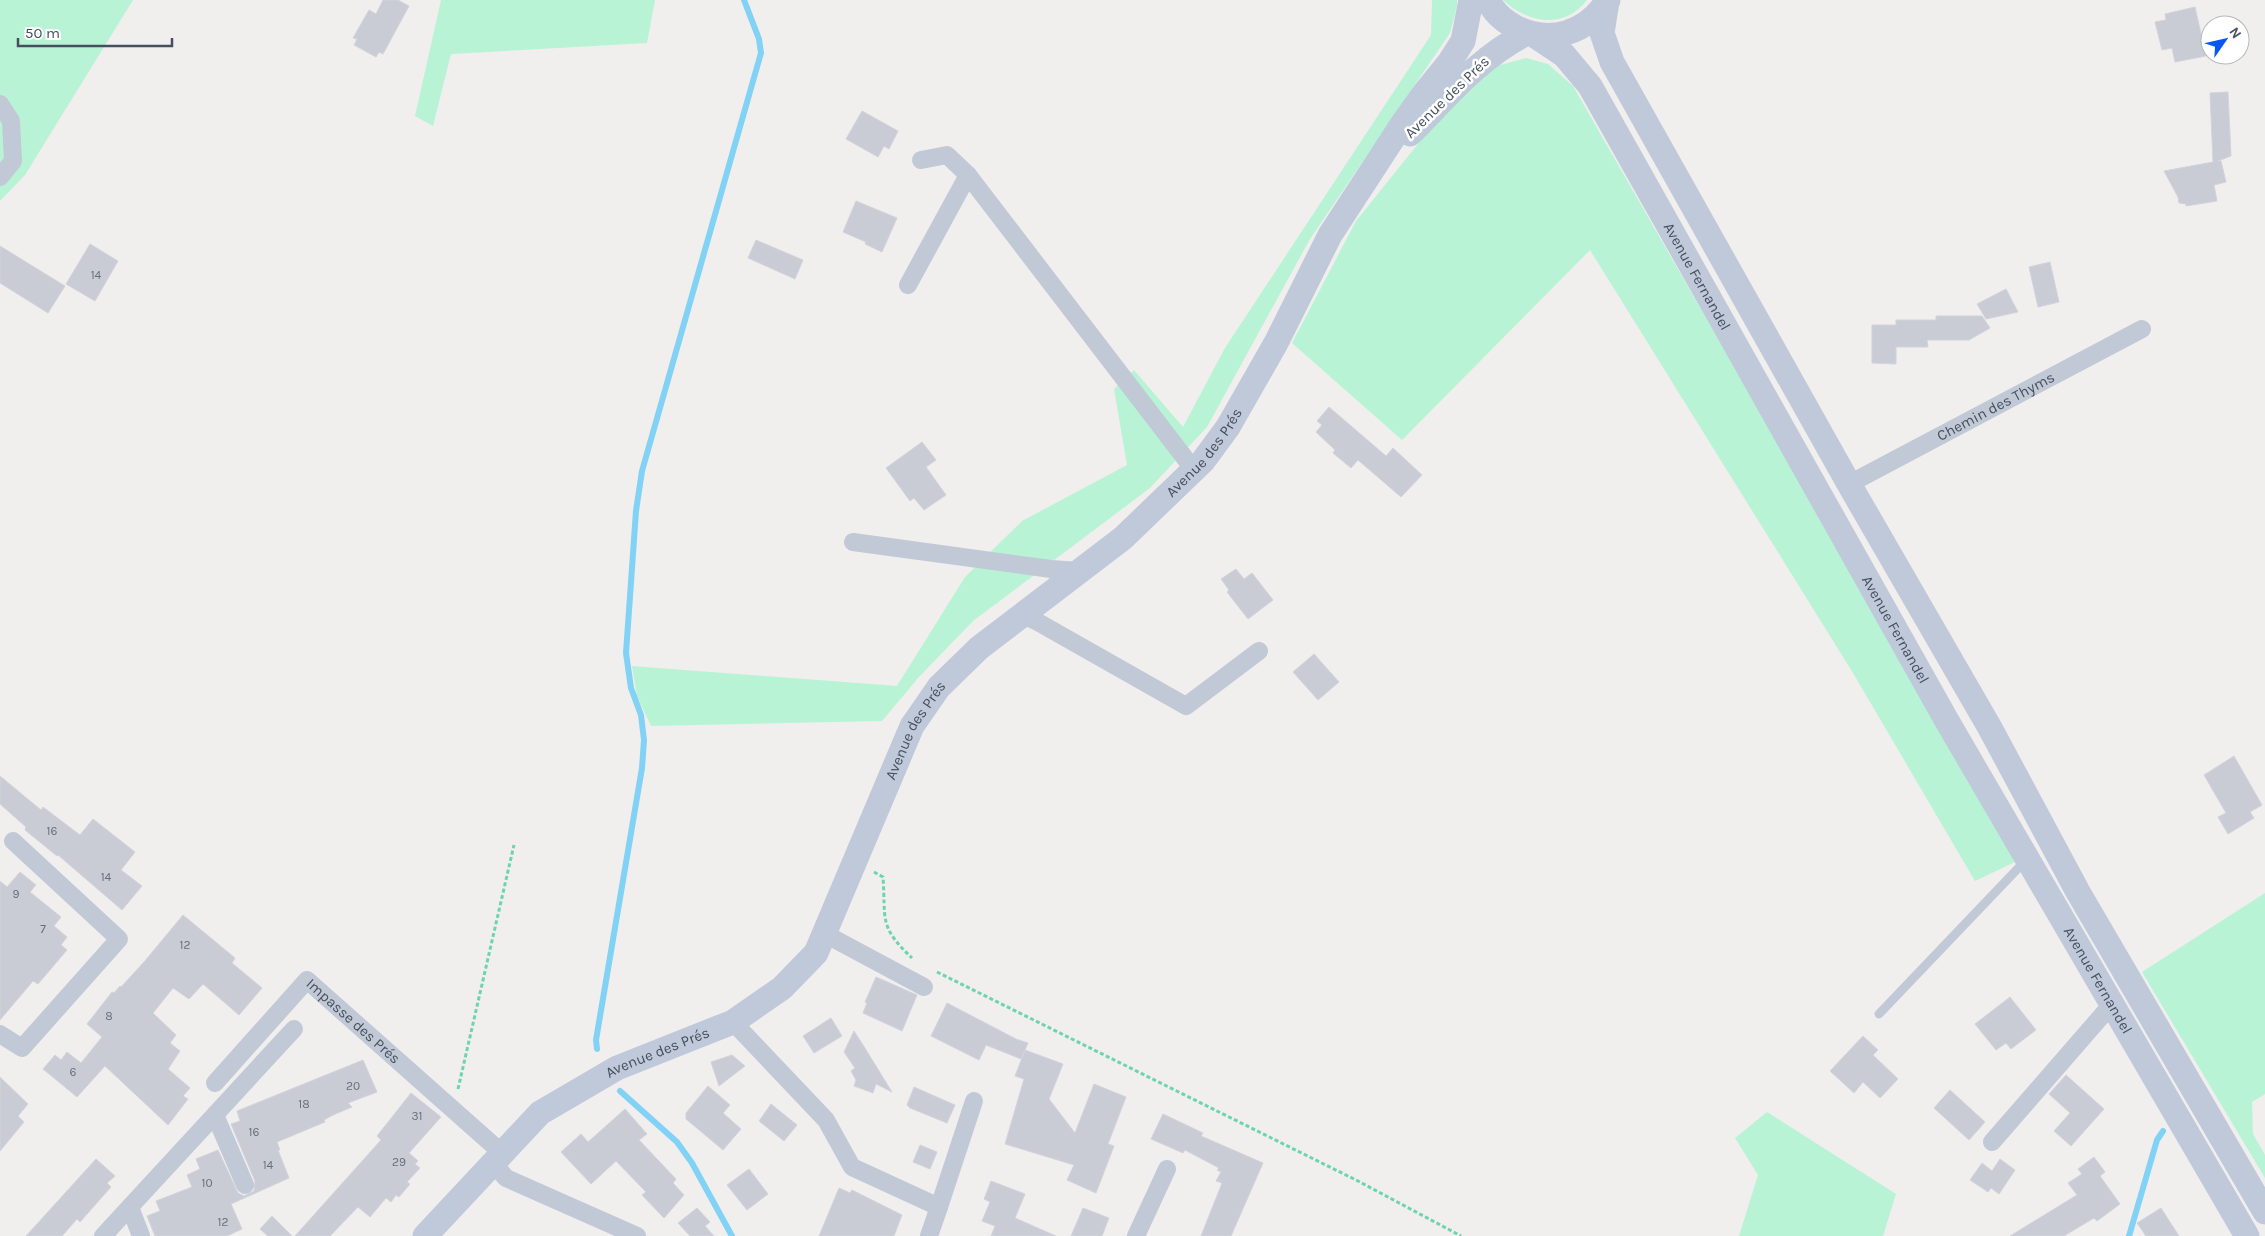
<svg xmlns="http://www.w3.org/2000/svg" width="2265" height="1236" font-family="Karla,sans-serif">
  <rect width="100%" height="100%" fill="#f1eeee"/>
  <path fill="#b8f3d5" d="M0,0H133L25,175L0,201Z
    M441,0H655L647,43L451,54L433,126L415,116Z
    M1432,0H1457V6L1450,33L1310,239L1207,427L1150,488L973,621L918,678L882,721L651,726L637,696L632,666L897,686L965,577L1022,521L1127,465L1114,389L1134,370L1183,427L1225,348L1431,35Z
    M1503,0H1587C1564,30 1528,23 1503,0Z
    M1526,58L1548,64L1573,86L2017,861L1975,881L1853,673L1590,250L1402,440L1292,343L1356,221L1434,124L1493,67Z
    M2265,893V1094L2252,1102L2253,1134L2265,1155V1178L2142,972Z
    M1767,1112L1896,1194L1883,1236H1739L1758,1175L1735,1138Z"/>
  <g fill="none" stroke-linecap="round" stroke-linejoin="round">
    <path stroke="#81d2f5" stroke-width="6" d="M597,1049L596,1040L642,768L644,740L641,715L631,688L626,653L636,511L642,471L761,53L759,39L744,0
      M620,1091L677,1142L692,1163L732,1236
      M2129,1236L2157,1140L2163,1131"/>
  </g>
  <path fill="#caccd5" stroke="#d2d3db" d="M383,0H398L409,6L383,54L379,52L376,57L354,45L357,39L353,38L369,10L376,14Z
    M2195,7L2206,56L2175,62L2172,48L2162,50L2155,22L2166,20L2165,14Z
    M2228,92L2231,156L2218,161H2221L2226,182L2214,185L2217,201L2186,206V204L2179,203L2178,197L2164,171L2213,162L2210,93Z
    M862,111L898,131L889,149L884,146L878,157L846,139Z
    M856,201L897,218L882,252L865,244L866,242L843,232Z
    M756,240L803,260L795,279L748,258Z
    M90,244L118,261L95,301L66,284Z
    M0,246L65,286L48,313L0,283Z
    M2050,262L2059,302L2038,307L2029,267Z
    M2006,289L2018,312L1986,319L1977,304Z
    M1936,316H1982L1990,328L1969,340H1927L1928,347H1896V364L1872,363V325H1896V320H1936Z
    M1329,407L1386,456L1393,448L1422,475L1401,497L1358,460L1351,468L1333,453L1335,450L1316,432L1322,425L1317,421Z
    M922,442L936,460L926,467L946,495L924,510L914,498L910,501L886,468Z
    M1236,569L1244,579L1252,573L1273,600L1248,619L1227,592L1229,590L1221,579Z
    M1314,654L1339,682L1318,700L1293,672Z
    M2234,756L2262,805L2250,812L2254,818L2228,834L2218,817L2226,813L2204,775Z
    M0,776L41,810L43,807L80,835L93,819L135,852L121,870L142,886L122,910L58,855L57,856L25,830L26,827L0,804Z
    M20,872L36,885L30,892L61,917L54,926L67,937L61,945L67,950L38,984L33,981L0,1020V881L7,887Z
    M183,915L235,958L232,963L262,988L239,1015L203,984L189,999L173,988L153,1013L176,1035L170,1043L180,1051L168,1069L190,1088L183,1096L188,1099L168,1125L105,1066L77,1097L43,1069L55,1055L61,1060L67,1052L81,1063L102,1037L87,1024L112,992L114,993L120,986L121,987L144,962Z
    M876,977L917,995L902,1031L863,1013L867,1003L865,1002Z
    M2010,997L2036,1030L2011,1049L2006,1043L1996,1050L1975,1024Z
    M947,1003L1016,1039L1028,1043L1021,1059L986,1045L979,1060L931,1036Z
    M831,1018L842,1036L814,1053L803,1036Z
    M854,1031L863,1045L892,1092L876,1084L873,1093L854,1086L856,1080L851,1071L855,1068L844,1052Z
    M1863,1036L1878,1050L1873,1055L1898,1079L1880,1098L1863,1082L1854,1093L1830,1071Z
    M1025,1050L1063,1064L1049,1099L1075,1133L1094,1084L1126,1097L1108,1144L1114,1146L1096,1193L1067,1180L1074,1165L1005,1144L1024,1079L1015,1076Z
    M732,1055L745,1066L719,1086L711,1062Z
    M363,1060L377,1092L348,1103L352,1107L333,1115L324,1120L325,1122L277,1142L280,1150H278L289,1178L231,1204L242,1229L227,1236H155L147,1216L160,1211L156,1201L192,1187L187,1175L200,1169L196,1159L218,1150L238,1193L244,1196L254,1191L255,1181L231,1124L240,1121L237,1111Z
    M2066,1075L2104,1109L2071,1146L2054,1131L2070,1113L2049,1094Z
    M0,1077L28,1104L18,1116L24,1122L0,1151Z
    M708,1086L730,1105L723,1113L741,1129L723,1150L686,1119V1113Z
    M914,1087L955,1105L947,1123L910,1108L907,1105Z
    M1950,1090L1985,1122L1969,1140L1934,1108Z
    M411,1093L441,1117L409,1153L418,1161L415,1164L420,1168L407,1182L410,1184L399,1197L396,1195L391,1202L386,1198L370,1217L358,1207L330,1236H295L381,1140L377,1136Z
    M771,1104L797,1125L784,1141L759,1121Z
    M625,1109L647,1134L639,1140L676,1179L673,1183L684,1195L664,1218L642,1195L646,1192L616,1161L591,1184L561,1152L581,1134L588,1142Z
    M1163,1114L1203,1133L1201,1136L1263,1163L1231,1236H1201L1222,1183L1216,1181L1221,1172L1217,1170L1219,1168L1185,1150L1183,1153L1151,1139Z
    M920,1145L937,1152L930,1169L913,1162Z
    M2094,1157L2105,1172L2100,1176L2120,1204L2097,1221L2094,1218L2064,1236H2010L2077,1195L2068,1183L2082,1174L2078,1169Z
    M96,1159L115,1176L107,1183L111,1187L80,1222L77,1219L62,1236H26Z
    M2000,1159L2015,1170L1999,1194L1991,1188L1988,1192L1970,1180L1982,1163L1992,1171Z
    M749,1169L768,1194L747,1210L727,1185Z
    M991,1181L1025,1194L1015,1218L1056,1236H991L995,1226L982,1221L990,1202L984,1199Z
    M839,1188L850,1193L852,1190L902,1215L894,1236H819Z
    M697,1208L710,1222L705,1226L714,1236H690L678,1223Z
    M1083,1208L1109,1218L1102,1236H1071Z
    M2161,1208L2179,1236H2146L2137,1223Z
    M272,1216L292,1236H268L260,1229Z"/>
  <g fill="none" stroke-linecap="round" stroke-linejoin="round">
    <path stroke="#6cd5ab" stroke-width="3" stroke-dasharray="4 2.5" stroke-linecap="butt" d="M874,872L883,877C886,919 878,926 912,958
      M937,972L1358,1181L1461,1236
      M458,1089L514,845"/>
    <path stroke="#c0c9d5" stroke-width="9" d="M1879,1014L2026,860"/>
    <g stroke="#c0c9d5" stroke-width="18">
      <path d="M0,104L11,121L13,161L0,177"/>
      <path d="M921,160L947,155L968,175"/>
      <path d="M908,285L968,175L1194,470"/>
      <path id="s1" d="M1849,484L2142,329"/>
      <path d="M853,542L1051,569L1079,571"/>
      <path d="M1022,615L1036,621L1186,706L1259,651"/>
      <path d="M825,934L924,987"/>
      <path d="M733,1022L826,1120L852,1167L939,1207L929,1236"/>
      <path d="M0,1034L22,1048L119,939L13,841"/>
      <path id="s2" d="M215,1083L307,980L502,1153"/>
      <path d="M215,1115L245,1185"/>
      <path d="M1992,1142L2112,1004"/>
      <path d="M493,1163L506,1178L637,1236"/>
      <path d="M130,1207L141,1236"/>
      <path d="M939,1207L974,1101"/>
      <path d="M103,1236L294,1029"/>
      <path d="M1136,1236L1167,1169"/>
    </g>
    <g stroke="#bfc9da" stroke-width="25">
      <path d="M1488,0C1493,11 1504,21 1515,27C1550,45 1587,33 1608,0"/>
      <path d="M1607,1L1602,33L1612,62L1849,484L1990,728L2078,892L2265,1212"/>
      <path id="s3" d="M1534,35L1564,55L1590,86L1947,721L2247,1236"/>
      <path d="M1410,134C1449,95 1477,59 1527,33"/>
      <path id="s4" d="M425,1236L540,1113L617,1068L733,1022L782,988L816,953L912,726L939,687L979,648L1123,538L1203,461L1228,427L1276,343L1330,235L1401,126L1423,95L1449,63L1463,41L1471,0"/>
    </g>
  </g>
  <g text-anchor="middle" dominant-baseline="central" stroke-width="5" stroke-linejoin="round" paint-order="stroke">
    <g font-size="12" fill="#666e7c">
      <text x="96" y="275">14</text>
      <text x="52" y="831">16</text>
      <text x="106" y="877">14</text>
      <text x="16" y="894">9</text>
      <text x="43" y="929">7</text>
      <text x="185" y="945">12</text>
      <text x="109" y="1016">8</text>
      <text x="73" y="1072">6</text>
      <text x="353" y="1086">20</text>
      <text x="304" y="1104">18</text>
      <text x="417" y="1116">31</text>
      <text x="254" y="1132">16</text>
      <text x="399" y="1162">29</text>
      <text x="268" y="1165">14</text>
      <text x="207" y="1183">10</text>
      <text x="223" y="1222">12</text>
    </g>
    <g font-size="15" fill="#454f5e" stroke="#fff">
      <text transform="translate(1447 97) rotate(-44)">Avenue des Prés</text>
      <text stroke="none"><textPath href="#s3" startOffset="295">Avenue Fernandel</textPath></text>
      <text stroke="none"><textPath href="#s1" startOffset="166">Chemin des Thyms</textPath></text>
      <text stroke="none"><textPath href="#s4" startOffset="1140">Avenue des Prés</textPath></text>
      <text stroke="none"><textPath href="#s3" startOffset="700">Avenue Fernandel</textPath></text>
      <text stroke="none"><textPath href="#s4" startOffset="735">Avenue des Prés</textPath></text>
      <text stroke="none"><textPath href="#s3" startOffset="1105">Avenue Fernandel</textPath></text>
      <text stroke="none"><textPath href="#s2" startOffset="200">Impasse des Prés</textPath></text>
      <text stroke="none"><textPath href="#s4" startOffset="301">Avenue des Prés</textPath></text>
    </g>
  </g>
  <g transform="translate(2225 40) rotate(56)"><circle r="24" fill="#ffffff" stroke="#b5b9bf"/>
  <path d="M0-4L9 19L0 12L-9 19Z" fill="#0657f3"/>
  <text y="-8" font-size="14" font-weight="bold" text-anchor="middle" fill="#454f5e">N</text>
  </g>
  <path d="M18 38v8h154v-8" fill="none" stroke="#454f5e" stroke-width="2.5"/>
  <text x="25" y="38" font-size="15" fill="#454f5e" stroke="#ffffff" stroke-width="4" paint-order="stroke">50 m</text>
</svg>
